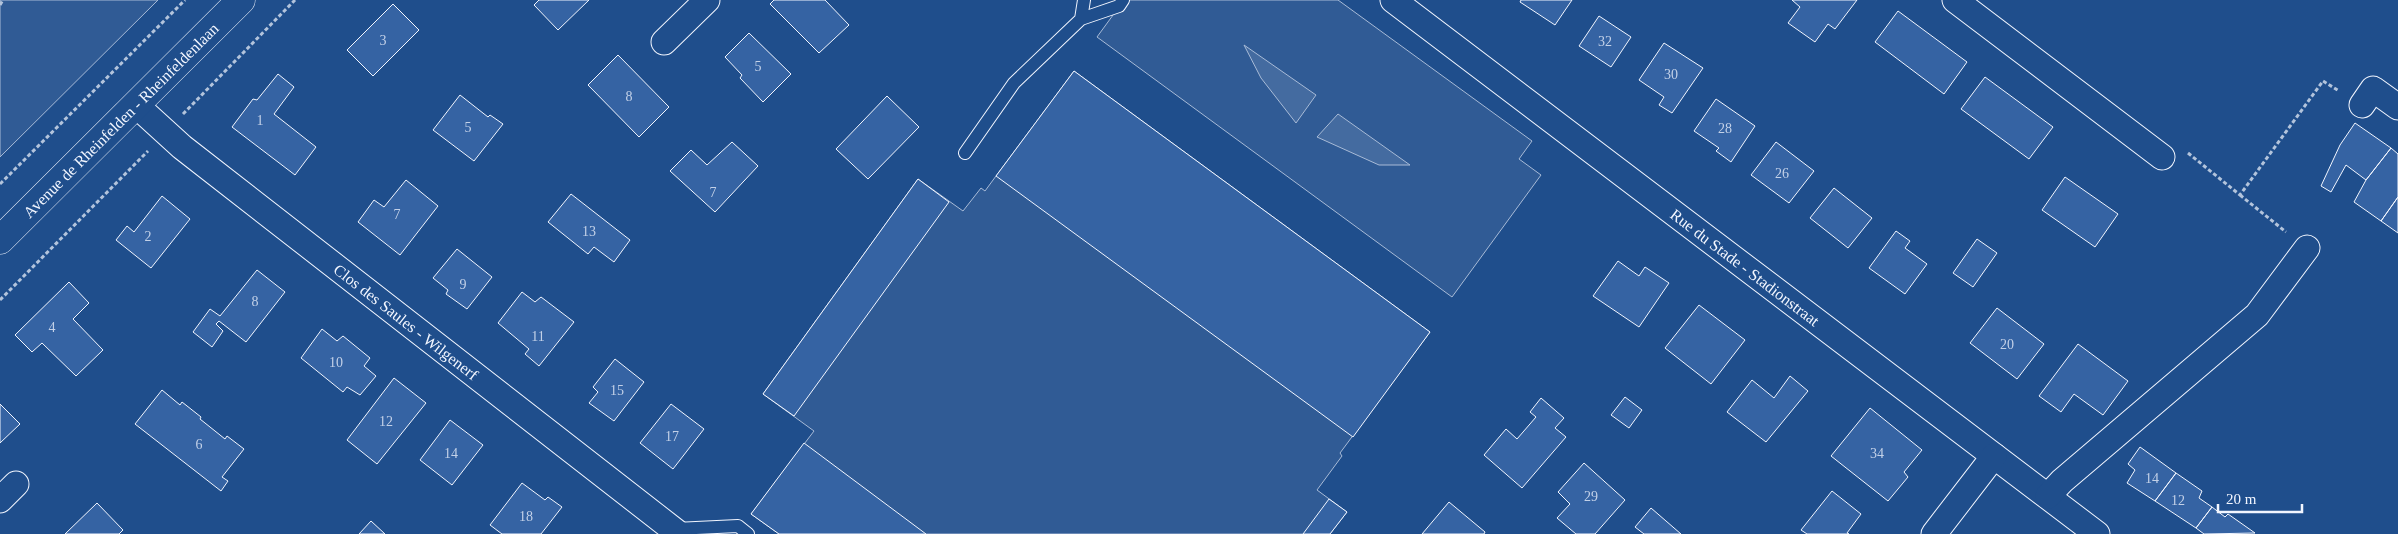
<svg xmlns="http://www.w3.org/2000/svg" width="2398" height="534" font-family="'Times New Roman',serif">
  <rect width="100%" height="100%" fill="#1f4e8c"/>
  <path fill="#305b95" stroke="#a8bbd7" d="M0,0H158L0,157Z
    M1124,0H1338L1532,141L1519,159L1541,175L1452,297L1097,37Z
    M1074,71L1430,332L1340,453L1342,456L1317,490L1347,512L1330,534H779L751,514L814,431L763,394L918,179L963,211L981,188L985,191L996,176Z"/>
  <path fill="#446ba0" stroke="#a8bbd7" d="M1244,45L1316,95L1296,123L1261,78Z
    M1338,114L1410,165H1379L1317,137Z"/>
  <path fill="#3563a3" stroke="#f2f6ff" d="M539,0H589L558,30L534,5Z
    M774,0H825L849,25L819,53L770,4Z
    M1521,0H1572L1555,25L1520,2Z
    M1857,0L1835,29L1828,24L1815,42L1788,23L1800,7L1792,0Z
    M393,4L419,30L373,76L347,50Z
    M1898,11L1967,62L1944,94L1875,42Z
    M1599,16L1631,37L1611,67L1579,46Z
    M749,33L791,74L763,102L740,78L742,75L725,57Z
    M1664,43L1703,68L1672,113L1659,105L1664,97L1639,80Z
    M618,55L669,107L639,137L588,85Z
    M1074,71L1430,332L1353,437L996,176Z
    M278,74L294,87L274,114L316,147L295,175L232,127L253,99L257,100Z
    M1985,77L2053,127L2029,159L1961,109Z
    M460,95L488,117L490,115L503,124L474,161L433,130Z
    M887,96L919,127L868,179L836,149Z
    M1716,99L1755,126L1731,162L1716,151L1719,148L1694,131Z
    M2355,123L2391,148L2366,180L2346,165L2331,192L2321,186L2340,145Z
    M732,142L758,166L715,212L670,171L691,150L707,165Z
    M1776,142L1814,171L1789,203L1751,175Z
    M2391,148L2398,154V197L2381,221L2354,202L2366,180Z
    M2065,177L2118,214L2095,247L2042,210Z
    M918,179L949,202L794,416L763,394Z
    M406,180L438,206L400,255L358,222L374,200L384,207Z
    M1834,188L1872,218L1848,248L1810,218Z
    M571,194L630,240L614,262L594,247L588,254L548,222Z
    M162,196L190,219L151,268L116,240L127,226L134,232Z
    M2398,197V233L2381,221Z
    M1896,231L1910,241L1905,248L1927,264L1905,294L1869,268Z
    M1977,239L1997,253L1973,287L1953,273Z
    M457,249L492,277L467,309L446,294L448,290L433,278Z
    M1618,261L1639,276L1645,267L1669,283L1639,327L1593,296Z
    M257,270L285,292L246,342L219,321L216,324L223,331L212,347L193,332L210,309L220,316Z
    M69,282L89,303L73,319L103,350L76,376L42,343L32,352L15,335Z
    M522,292L535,302L541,297L574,322L539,366L525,354L529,349L498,323Z
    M1699,305L1745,340L1711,384L1665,348Z
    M1997,308L2044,344L2017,379L1970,343Z
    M322,329L337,341L343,336L370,358L364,366L376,376L360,395L347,387L343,392L301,358Z
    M2078,344L2128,381L2103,415L2074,394L2061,412L2039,396Z
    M615,359L644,382L614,421L589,403L598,392L593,387Z
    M1790,376L1808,391L1766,442L1727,412L1752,380L1774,398Z
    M394,378L426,403L377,464L347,440Z
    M162,390L180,405L182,402L201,417L200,419L225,439L227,436L244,449L222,477L228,481L221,491L135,424Z
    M1625,397L1642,410L1629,428L1611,415Z
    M1541,398L1564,418L1555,428L1566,437L1522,488L1484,455L1506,429L1517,439L1536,417L1530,412Z
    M0,404L20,424L0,443Z
    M671,404L704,429L673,469L640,443Z
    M1870,408L1922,450L1904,472L1908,477L1888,501L1831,456Z
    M450,420L483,445L452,485L420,460Z
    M804,443L926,534H779L751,514Z
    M2140,447L2176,473L2155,501L2127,483L2135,470L2128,464Z
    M1584,463L1625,500L1595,534H1576L1557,518L1570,504L1558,492Z
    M2176,473L2202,491L2199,498L2212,507L2196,528L2155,501Z
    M522,483L545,500L548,497L562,507L541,534H502L490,525Z
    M1832,491L1861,514L1847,533L1849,534H1807L1801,530Z
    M1329,499L1347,512L1330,534H1303Z
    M1449,502L1485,532L1484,534H1422Z
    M97,503L123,530L119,534H65Z
    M2212,507L2225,517L2228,514L2255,533L2204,534L2196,528Z
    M1651,508L1681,534H1644L1635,527Z
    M371,521L385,534H359Z"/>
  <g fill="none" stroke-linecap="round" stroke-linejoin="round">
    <g stroke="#f2f6ff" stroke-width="14">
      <path id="service" d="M1084,0L1081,19L1119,6L1123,0
        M965,153L1014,83L1081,19
        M675,529L738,526L748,534"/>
    </g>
    <g stroke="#f2f6ff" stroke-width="27">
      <g id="minor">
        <path id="s1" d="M1393,0L2097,534"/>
        <path d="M1955,0L2162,157"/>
        <path d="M664,42L707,0"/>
        <path d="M2362,105L2373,89L2398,107"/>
        <path id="s2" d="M137,106L182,147L679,534"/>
        <path d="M2048,496L2062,481L2257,315L2307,248"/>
        <path d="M0,500L16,484"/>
        <path d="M1934,534L1994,456"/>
      </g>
    </g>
    <g stroke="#f2f6ff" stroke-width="29">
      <g id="secondary">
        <path id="s3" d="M0,240L241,0"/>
      </g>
    </g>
    <path stroke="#b3c4dc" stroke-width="3" stroke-dasharray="4 2.5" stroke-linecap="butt" d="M0,5L3,0
      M183,114L295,0
      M2188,153L2240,195L2323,81L2339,91
      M0,184L185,0
      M2240,195L2286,232
      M0,300L148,151"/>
    <use href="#service" stroke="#1f4e8c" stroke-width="12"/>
    <use href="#minor" stroke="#1f4e8c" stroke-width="25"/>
    <use href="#secondary" stroke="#1f4e8c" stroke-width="28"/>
  </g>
  <g text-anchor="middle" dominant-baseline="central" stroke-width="4" stroke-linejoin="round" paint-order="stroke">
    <g font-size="14" fill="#c3d1e8">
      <text x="383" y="40">3</text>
      <text x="1605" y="41">32</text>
      <text x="758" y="66">5</text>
      <text x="1671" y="74">30</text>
      <text x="629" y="96">8</text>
      <text x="260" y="120">1</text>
      <text x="468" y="127">5</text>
      <text x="1725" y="128">28</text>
      <text x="1782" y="173">26</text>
      <text x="713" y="192">7</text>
      <text x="397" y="214">7</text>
      <text x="589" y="231">13</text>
      <text x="148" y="236">2</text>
      <text x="463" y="284">9</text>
      <text x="255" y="301">8</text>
      <text x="52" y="327">4</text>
      <text x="538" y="336">11</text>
      <text x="2007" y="344">20</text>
      <text x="336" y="362">10</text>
      <text x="617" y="390">15</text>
      <text x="386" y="421">12</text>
      <text x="672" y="436">17</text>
      <text x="199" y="444">6</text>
      <text x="451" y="453">14</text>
      <text x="1877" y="453">34</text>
      <text x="2152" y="478">14</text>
      <text x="1591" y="496">29</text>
      <text x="2178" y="500">12</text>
      <text x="526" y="516">18</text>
    </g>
    <g font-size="16" fill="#f2f6ff" stroke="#1f4e8c">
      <text stroke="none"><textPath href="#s3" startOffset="170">Avenue de Rheinfelden - Rheinfeldenlaan</textPath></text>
      <text stroke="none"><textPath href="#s1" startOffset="442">Rue du Stade - Stadionstraat</textPath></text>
      <text stroke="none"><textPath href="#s2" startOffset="345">Clos des Saules - Wilgenerf</textPath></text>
    </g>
  </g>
  <path d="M2218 504v8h84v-8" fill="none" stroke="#f2f6ff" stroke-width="2.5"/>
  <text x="2226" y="504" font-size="15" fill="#f2f6ff" stroke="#1f4e8c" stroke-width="4" paint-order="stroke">20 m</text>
</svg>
